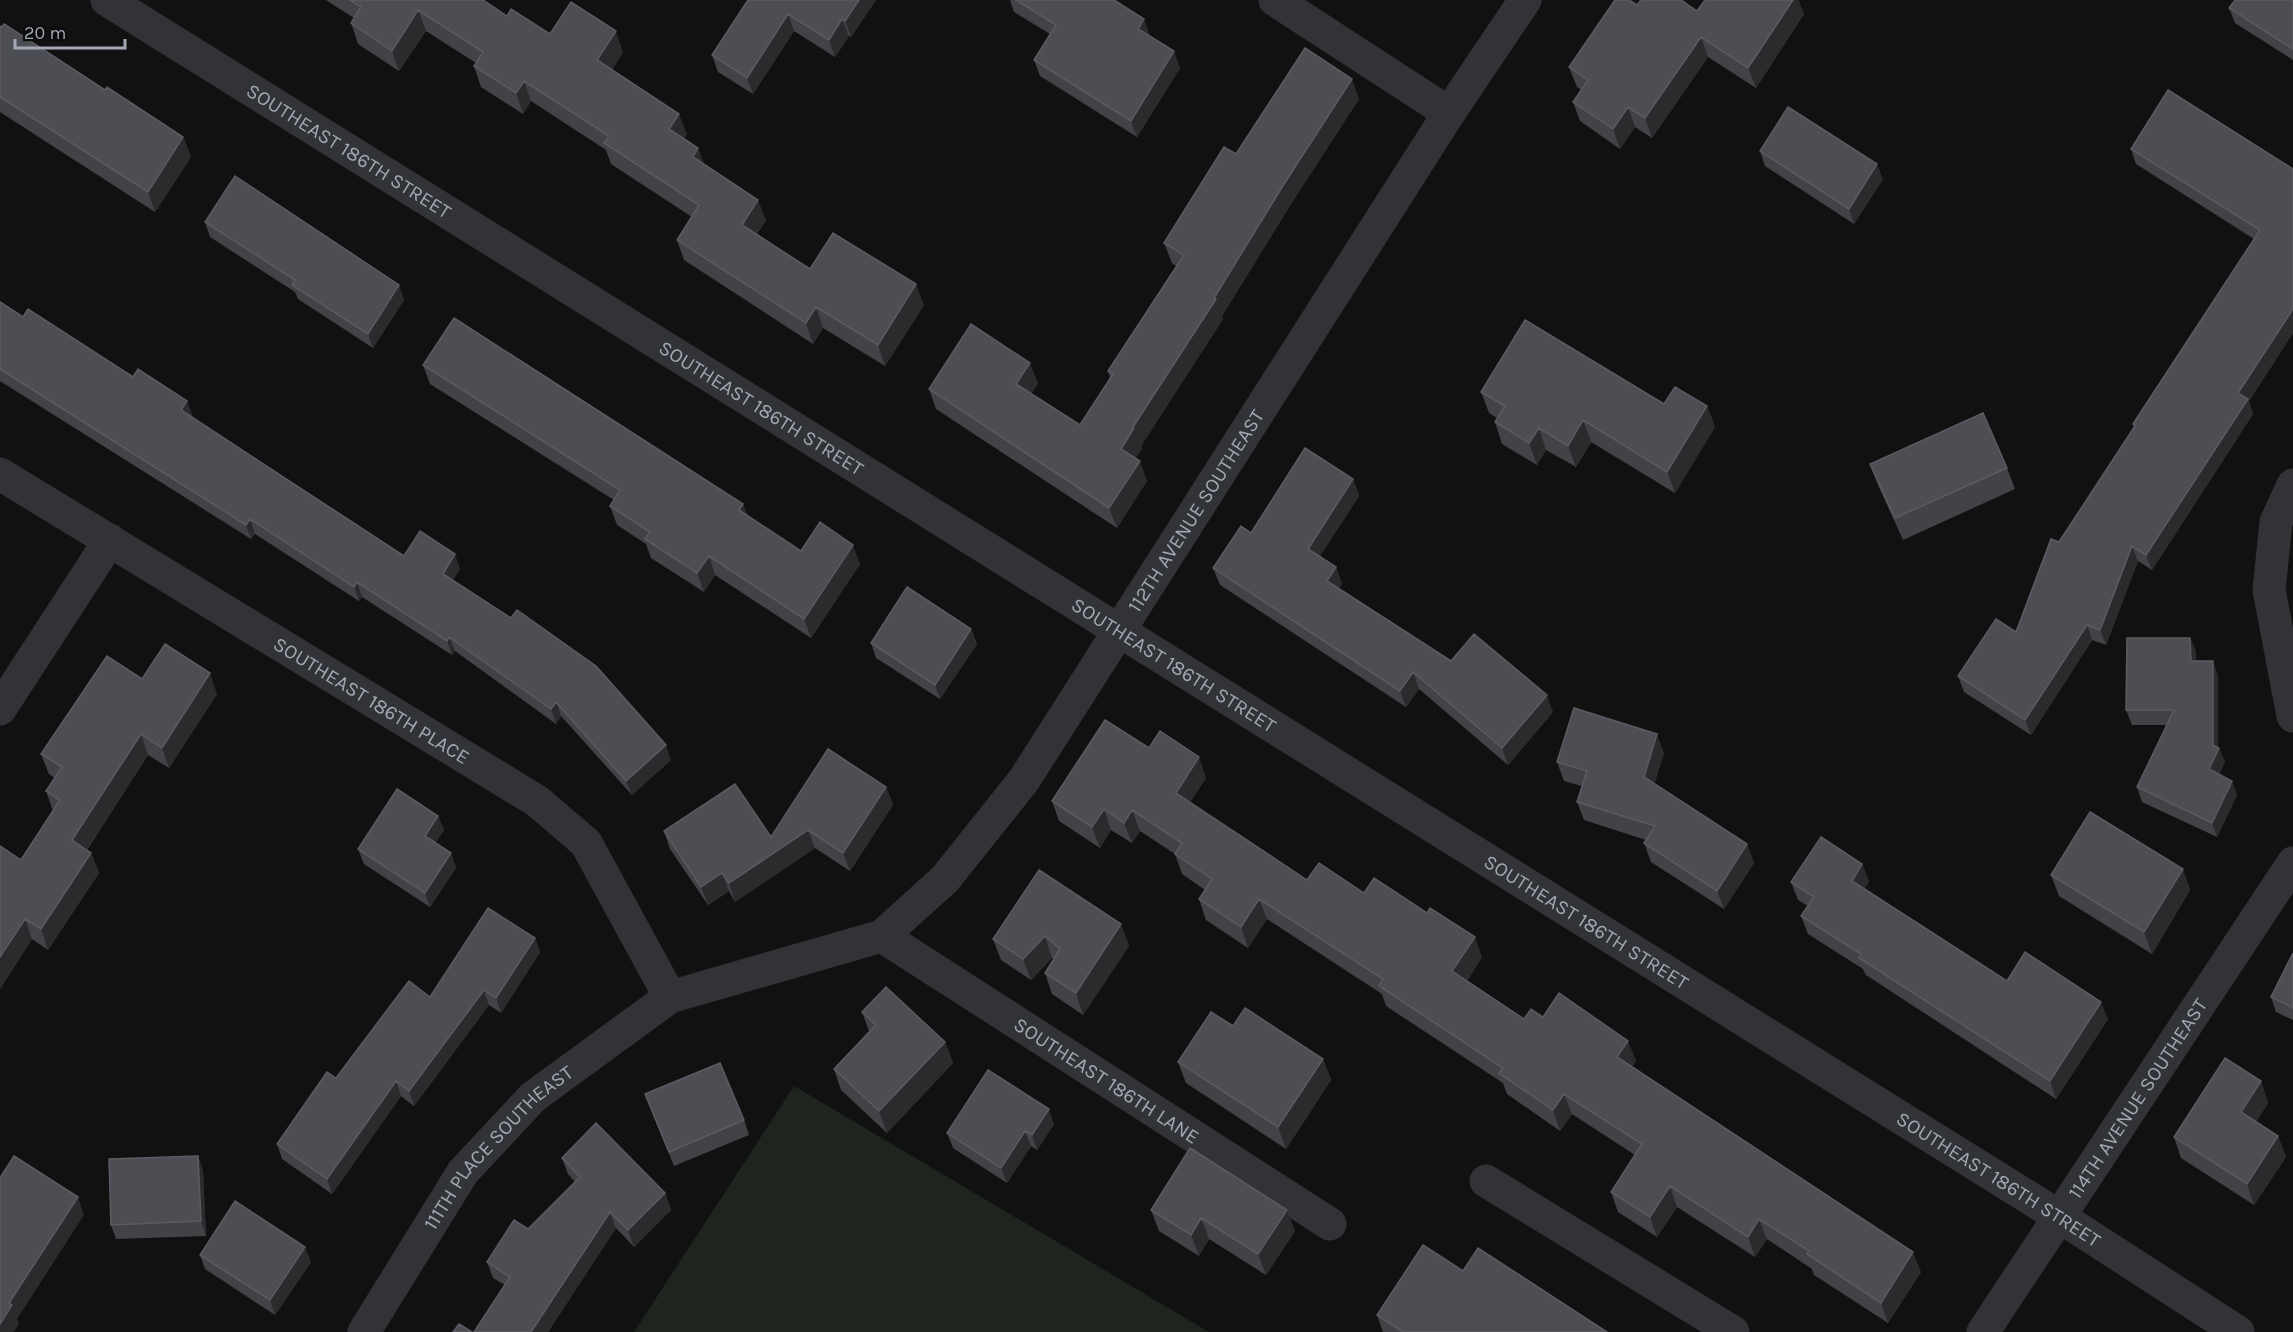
<svg xmlns="http://www.w3.org/2000/svg" width="2293" height="1332" font-family="Karla,sans-serif">
  <rect width="100%" height="100%" fill="#111112"/>
  <path fill="#1d251e" d="M794,1086L1209,1332H634Z"/>
  <g fill="none" stroke-linecap="round" stroke-linejoin="round">
    <g stroke="#323337" stroke-width="33">
      <path id="s1" d="M107,0L2060,1217L2238,1332"/>
      <path d="M1275,0L1449,113"/>
      <path id="s2" d="M0,474L537,801L586,843L670,997"/>
      <path d="M2293,485L2276,522L2269,590L2293,716"/>
      <path d="M0,709L110,540"/>
      <path id="s3" d="M882,936L1330,1224"/>
      <path d="M1486,1181L1733,1332"/>
      <path id="s4" d="M364,1332L463,1172L533,1097L670,997L882,936L945,879L1024,780L1449,113L1525,0"/>
      <path id="s5" d="M1983,1332L2293,863"/>
    </g>
  </g>
  <path fill="#424347" d="M326,0H483L507,16L550,34L623,52L612,70L687,134L684,139L704,164L766,220L757,234L810,269L924,305L885,366L823,328L813,344L684,260L677,240L692,217L611,164L606,150L531,101L523,114L481,87L474,66L476,63L426,31L399,71L358,44L351,23L354,18Z
    M748,0H876L851,37L849,36L835,57L794,31L753,94L718,72L712,55Z
    M1010,0H1114L1150,36L1180,68L1137,137L1040,76L1034,60L1050,34L1014,12Z
    M1705,0H1798L1804,14L1756,88L1708,57L1652,138L1635,127L1620,149L1580,121L1573,102L1581,90L1577,87L1569,67L1637,5L1697,11Z
    M2293,0V60L2235,23L2229,8Z
    M0,26L183,137L191,157L155,212L0,112Z
    M1359,99L1291,204L1222,316L1223,319L1141,446L1142,449L1135,458L1147,481L1117,528L936,409L929,389L1038,383L1031,394L1080,425L1110,378L1108,371L1176,266L1172,263L1164,243L1236,154Z
    M2131,149L2293,169V333L2249,401L2253,414L2152,570L2138,561L2106,645L2092,640L2031,735L1964,692L1958,676L2016,632L2059,542L2134,428L2133,424L2254,239L2136,164Z
    M1760,151L1883,179L1854,224L1765,166Z
    M205,222L399,285L404,300L373,348L298,299L295,292L210,237Z
    M0,302L23,317L133,377L187,401L192,415L191,416L404,556L460,569L453,580L671,760L632,795L561,716L556,724L455,651L452,655L362,597L359,601L255,534L251,539L0,381Z
    M423,365L743,504L747,515L801,551L860,564L811,638L715,575L704,592L651,558L646,544L617,525L610,506L614,500L430,384Z
    M1481,392L1664,404L1707,406L1715,427L1675,493L1591,442L1576,467L1546,450L1537,465L1502,444L1495,422L1497,418L1489,413Z
    M1870,464L2007,468L2015,489L1903,540L1878,485Z
    M1353,479L1359,496L1320,556L1336,567L1342,584L1339,588L1451,661L1553,712L1508,765L1419,689L1406,707L1220,585L1213,568L1251,533Z
    M971,629L977,644L940,699L876,658L871,643Z
    M2190,638L2196,652V661L2218,676V747L2225,762L2219,774L2237,795L2217,837L2142,802L2137,787L2167,725H2132L2126,710Z
    M142,679L217,694L169,768L148,755L87,850L91,853L99,873L48,950L32,939L0,989V846L21,860L53,811L46,791L55,778L49,774L41,754Z
    M1149,748L1206,778L1190,802L1307,880L1364,893L1482,957L1467,981L1524,1019L1543,1017L1636,1061L1632,1067L1921,1272L1888,1323L1814,1275L1812,1269L1767,1239L1755,1257L1677,1207L1657,1237L1618,1212L1611,1192L1635,1155L1572,1114L1560,1131L1507,1094L1503,1083L1386,1006L1382,994L1267,919L1248,948L1206,920L1199,899L1205,890L1182,874L1175,854L1140,831L1132,843L1111,830L1100,848L1059,821L1052,801Z
    M1664,753L1654,784L1747,844L1754,863L1724,909L1651,862L1644,843L1646,840L1584,820L1577,802L1582,786L1564,781L1557,762Z
    M886,787L893,805L850,871L815,848L735,902L729,891L708,905L670,849L664,831L771,837Z
    M438,816L444,830L435,843L451,853L456,868L430,907L364,864L358,849Z
    M1862,864L1869,882L1864,889L2007,981L2108,1019L2056,1099L1866,975L1863,969L1808,934L1801,916L1808,906L1798,900L1791,882Z
    M2183,869L2190,890L2152,954L2059,896L2051,875Z
    M1121,924L1129,946L1083,1015L1052,994L1045,973L1054,959L1052,958L1031,980L1001,960L993,939Z
    M535,938L540,952L501,1013L489,1005L414,1106L401,1096L332,1194L282,1159L277,1144L336,1078L430,997Z
    M2293,953V1020L2276,1012L2271,997Z
    M862,1012L945,1042L953,1063L887,1133L841,1090L834,1069L869,1031Z
    M1233,1026L1323,1059L1331,1080L1286,1149L1186,1083L1178,1062Z
    M2261,1081L2268,1103L2256,1122L2278,1136L2286,1157L2254,1205L2181,1158L2174,1137Z
    M645,1094L744,1120L749,1135L674,1166Z
    M1054,1124L1037,1150L1031,1146L1007,1183L953,1148L947,1133Z
    M198,1156L203,1171L206,1236L116,1239L111,1225Z
    M562,1158L665,1193L671,1210L634,1247L616,1228L548,1332H474L505,1285L493,1278L487,1262L528,1229L575,1182L568,1174Z
    M1151,1210L1295,1231L1266,1275L1209,1239L1199,1256L1159,1231Z
    M200,1255L311,1262L275,1315L205,1269Z
    M1463,1271L1607,1332H1383L1377,1315Z"/>
  <path fill="#2a2b2d" d="M859,0H876L851,37L845,21Z
    M1793,0H1798L1804,14L1756,88L1748,68Z
    M418,10L426,31L399,71L392,51Z
    M788,14L794,31L753,94L747,78Z
    M842,19L849,36L835,57L829,40Z
    M1144,19L1150,36L1144,46L1138,29Z
    M616,31L623,52L605,81L597,60Z
    M1701,37L1708,57L1652,138L1645,118Z
    M1174,51L1180,68L1137,137L1131,121Z
    M1352,79L1359,99L1291,204L1222,316L1223,319L1141,446L1142,449L1128,469L1121,449L1133,427L1284,184Z
    M524,81L531,101L523,114L516,93Z
    M1628,107L1635,127L1620,149L1613,129Z
    M679,114L687,134L677,150L669,129Z
    M183,137L191,157L155,212L148,192Z
    M698,148L706,169L693,157Z
    M1877,164L1883,179L1854,224L1849,209Z
    M758,200L766,220L750,245L742,225Z
    M916,284L924,305L885,366L878,345Z
    M399,285L404,300L373,348L368,334Z
    M816,307L823,328L813,344L806,323Z
    M2293,309V333L2249,401L2253,414L2152,570L2146,555L2238,393Z
    M1030,363L1038,383L1024,405L1016,384Z
    M187,401L192,415L186,424L181,410Z
    M1707,406L1715,427L1675,493L1667,472Z
    M1583,420L1591,442L1576,467L1568,446Z
    M1539,428L1546,450L1537,465L1529,443Z
    M1140,461L1147,481L1117,528L1109,508Z
    M1353,479L1359,496L1314,565L1308,549Z
    M743,504L749,522L739,510Z
    M250,519L255,534L251,539L246,525Z
    M853,545L860,564L811,638L804,619Z
    M2132,546L2138,561L2106,645L2100,630Z
    M455,554L460,569L448,588L443,574Z
    M709,556L715,575L704,592L697,573Z
    M1336,567L1342,584L1333,597L1327,581Z
    M357,582L362,597L359,601L354,587Z
    M2087,625L2092,640L2031,735L2025,720Z
    M971,629L977,644L940,699L935,685Z
    M449,637L455,651L452,655L447,641Z
    M2190,638L2196,652V676L2191,661Z
    M2213,661L2218,676V750L2219,748L2225,762L2214,784L2209,769L2213,745Z
    M1413,672L1419,689L1406,707L1400,691Z
    M210,673L217,694L169,768L162,748Z
    M1547,695L1553,712L1508,765L1502,748Z
    M556,702L561,716L556,724L551,709Z
    M141,734L148,755L79,861L72,840Z
    M1657,734L1664,753L1651,796L1644,777Z
    M666,745L671,760L632,795L626,781Z
    M1199,757L1206,778L1183,813L1176,793Z
    M2232,781L2237,795L2217,837L2212,823Z
    M886,787L893,805L850,871L843,853Z
    M1104,809L1111,830L1100,848L1092,827Z
    M1132,810L1140,831L1132,843L1124,823Z
    M438,816L444,830L430,851L425,836Z
    M808,830L815,848L735,902L729,883Z
    M1747,844L1754,863L1724,909L1717,891Z
    M91,853L99,873L48,950L41,929Z
    M451,853L456,868L430,907L425,893Z
    M1862,864L1869,882L1859,898L1852,881Z
    M2183,869L2190,890L2152,954L2144,932Z
    M722,873L729,891L708,905L701,887Z
    M1259,899L1267,919L1248,948L1241,927Z
    M25,919L32,939L0,989V957Z
    M1121,924L1129,946L1083,1015L1076,993Z
    M1045,936L1052,958L1031,980L1023,959Z
    M1475,937L1482,957L1460,991L1452,971Z
    M535,938L540,952L501,1013L496,998Z
    M484,990L489,1005L414,1106L409,1091Z
    M2101,1002L2108,1019L2056,1099L2050,1081Z
    M1628,1041L1636,1061L1624,1077L1617,1057Z
    M945,1042L953,1063L887,1133L879,1111Z
    M1323,1059L1331,1080L1286,1149L1278,1127Z
    M396,1081L401,1096L332,1194L327,1179Z
    M2261,1081L2268,1103L2249,1133L2241,1112Z
    M1564,1094L1572,1114L1560,1131L1553,1110Z
    M1049,1109L1054,1124L1037,1150L1032,1135Z
    M1025,1131L1031,1146L1007,1183L1001,1168Z
    M2278,1136L2286,1157L2254,1205L2247,1184Z
    M198,1156L203,1171L206,1236L201,1221Z
    M1670,1186L1677,1207L1657,1237L1650,1217Z
    M665,1193L671,1210L634,1247L628,1230Z
    M78,1197L84,1215L17,1319L19,1324L14,1332H0V1324L9,1303Z
    M1287,1210L1295,1231L1266,1275L1258,1254Z
    M610,1212L616,1228L548,1332H531Z
    M1201,1218L1209,1239L1199,1256L1191,1235Z
    M1759,1219L1767,1239L1755,1257L1748,1237Z
    M305,1247L311,1262L275,1315L270,1300Z
    M1913,1252L1921,1272L1888,1323L1881,1303Z"/>
  <path fill="#4d4e53" stroke="#5a5c62" stroke-width="1.5" d="M350,0H483L507,16L511,9L550,34L571,2L616,31L597,60L679,114L669,129L698,148L693,157L758,200L742,225L810,269L833,233L916,284L878,345L816,307L806,323L677,240L699,205L604,143L609,136L524,81L516,93L474,66L483,52L418,10L392,51L351,23L361,7Z
    M748,0H859L845,21L842,19L829,40L788,14L747,78L712,55Z
    M1016,0H1114L1144,19L1138,29L1174,51L1131,121L1034,60L1056,25Z
    M1615,0H1629L1637,5L1641,0H1681L1697,11L1705,0H1793L1748,68L1701,37L1645,118L1628,107L1613,129L1573,102L1588,80L1569,67Z
    M2235,0H2293V49L2229,8Z
    M4,24L105,90L107,87L183,137L148,192L0,97V26L2,27Z
    M1305,48L1352,79L1284,184L1214,298L1216,299L1133,427L1134,428L1121,449L1140,461L1109,508L929,389L971,324L1030,363L1016,384L1080,425L1113,374L1108,371L1184,255L1164,243L1224,147L1236,154Z
    M2168,90L2293,169V309L2238,393L2248,399L2146,555L2132,546L2100,630L2087,625L2025,720L1958,676L1996,619L2016,632L2051,539L2059,542L2135,426L2133,424L2260,230L2131,149Z
    M1788,107L1877,164L1849,209L1760,151Z
    M235,176L399,285L368,334L292,285L295,280L205,222Z
    M0,302L23,317L28,309L133,377L138,369L187,401L181,410L404,556L420,531L455,554L443,574L511,618L517,610L596,666L666,745L626,781L556,702L551,709L449,637L447,641L357,582L354,587L250,519L246,525L0,369Z
    M454,318L743,504L739,510L801,551L820,522L853,545L804,619L709,556L697,573L645,539L650,532L610,506L620,490L423,365Z
    M1525,320L1664,404L1675,387L1707,406L1667,472L1583,420L1568,446L1539,428L1529,443L1495,422L1505,406L1481,392Z
    M1983,413L2007,468L1895,518L1870,464Z
    M1305,448L1353,479L1308,549L1336,567L1327,581L1451,661L1474,634L1547,695L1502,748L1413,672L1400,691L1213,568L1241,526L1251,533Z
    M907,587L971,629L935,685L871,643Z
    M2127,638H2190L2191,661H2213V745L2219,748L2209,769L2232,781L2212,823L2137,787L2174,710H2126Z
    M165,644L210,673L162,748L141,734L72,840L91,853L41,929L25,919L0,957V846L21,860L60,800L46,791L62,767L41,754L107,656L142,679Z
    M1574,708L1657,734L1644,777L1747,844L1717,891L1644,843L1655,826L1577,802L1587,771L1557,762Z
    M1105,720L1149,748L1160,731L1199,757L1176,793L1307,880L1319,863L1364,893L1374,878L1427,913L1430,908L1475,937L1452,971L1524,1019L1531,1009L1543,1017L1559,993L1628,1041L1617,1057L1913,1252L1881,1303L1807,1254L1809,1251L1759,1219L1748,1237L1670,1186L1650,1217L1611,1192L1642,1144L1564,1094L1553,1110L1499,1073L1503,1068L1379,986L1383,979L1259,899L1241,927L1199,899L1212,879L1175,854L1182,843L1132,810L1124,823L1104,809L1092,827L1052,801Z
    M828,749L886,787L843,853L808,830L729,883L722,873L701,887L664,831L735,784L771,837Z
    M397,789L438,816L425,836L451,853L425,893L358,849Z
    M2090,812L2183,869L2144,932L2051,875Z
    M1821,837L1862,864L1852,881L2007,981L2025,952L2101,1002L2050,1081L1859,958L1861,954L1801,916L1814,897L1791,882Z
    M1039,870L1121,924L1076,993L1045,973L1060,949L1045,936L1023,959L993,939Z
    M488,908L535,938L496,998L484,990L409,1091L396,1081L327,1179L277,1144L327,1072L336,1078L409,981L430,997Z
    M2293,953V1008L2271,997Z
    M886,987L945,1042L879,1111L834,1069L876,1025L862,1012Z
    M1245,1008L1323,1059L1278,1127L1178,1062L1211,1012L1233,1026Z
    M2225,1058L2261,1081L2241,1112L2278,1136L2247,1184L2174,1137Z
    M720,1063L744,1120L669,1152L645,1094Z
    M988,1070L1049,1109L1032,1135L1025,1131L1001,1168L947,1133Z
    M596,1123L665,1193L628,1230L610,1212L531,1332H474L510,1277L487,1262L514,1220L528,1229L580,1177L562,1158Z
    M1190,1148L1287,1210L1258,1254L1201,1218L1191,1235L1151,1210Z
    M14,1156L78,1197L9,1303L12,1305L0,1324V1178Z
    M198,1156L201,1221L111,1225L109,1159Z
    M235,1201L305,1247L270,1300L200,1255Z
    M1423,1245L1463,1271L1478,1248L1607,1332H1403L1377,1315Z
    M459,1324L472,1332H453Z"/>
  <g text-anchor="middle" dominant-baseline="central" stroke-width="4.5" stroke-linejoin="round" paint-order="stroke">
    <g font-size="20" fill="#a2a7b3" stroke="#0c0c0d">
      <text stroke="none"><textPath href="#s1" startOffset="285">SOUTHEAST 186TH STREET</textPath></text>
      <text stroke="none"><textPath href="#s1" startOffset="771">SOUTHEAST 186TH STREET</textPath></text>
      <text stroke="none"><textPath href="#s4" startOffset="1212">112TH AVENUE SOUTHEAST</textPath></text>
      <text stroke="none"><textPath href="#s1" startOffset="1257">SOUTHEAST 186TH STREET</textPath></text>
      <text stroke="none"><textPath href="#s2" startOffset="435">SOUTHEAST 186TH PLACE</textPath></text>
      <text stroke="none"><textPath href="#s1" startOffset="1743">SOUTHEAST 186TH STREET</textPath></text>
      <text stroke="none"><textPath href="#s3" startOffset="267">SOUTHEAST 186TH LANE</textPath></text>
      <text stroke="none"><textPath href="#s5" startOffset="280">114TH AVENUE SOUTHEAST</textPath></text>
      <text stroke="none"><textPath href="#s4" startOffset="230">111TH PLACE SOUTHEAST</textPath></text>
      <text stroke="none"><textPath href="#s1" startOffset="2229">SOUTHEAST 186TH STREET</textPath></text>
    </g>
  </g>
  <path d="M15 39v9h110v-9" fill="none" stroke="#a2a7b3" stroke-width="3"/>
  <text x="24" y="39" font-size="18" fill="#a2a7b3" stroke="#0c0c0d" stroke-width="4.5" paint-order="stroke">20 m</text>
</svg>
